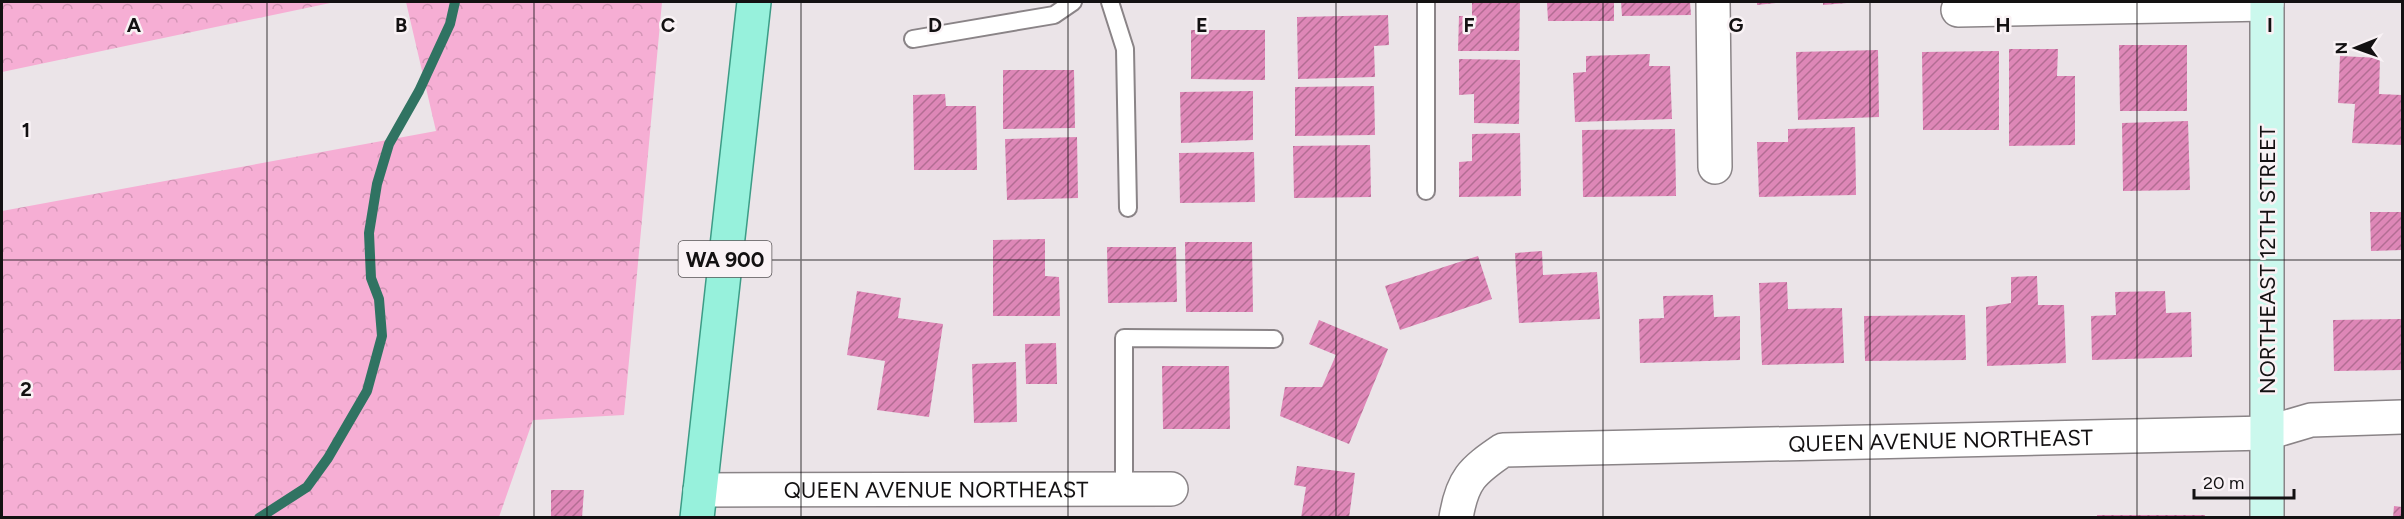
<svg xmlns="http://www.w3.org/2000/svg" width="2404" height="519" font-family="Figtree,sans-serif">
  <defs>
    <pattern id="forest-crowns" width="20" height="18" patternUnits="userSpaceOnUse" patternTransform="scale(1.5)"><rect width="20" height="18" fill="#f6aed4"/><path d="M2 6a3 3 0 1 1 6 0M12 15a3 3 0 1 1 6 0" fill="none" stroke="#d295b5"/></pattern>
    <pattern id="building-hatch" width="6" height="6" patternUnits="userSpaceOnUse" patternTransform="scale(1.5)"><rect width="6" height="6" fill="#de87b7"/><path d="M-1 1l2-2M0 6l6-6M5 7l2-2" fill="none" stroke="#b36d93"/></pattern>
  </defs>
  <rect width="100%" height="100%" fill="#ebe4e8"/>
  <path fill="url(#forest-crowns)" d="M2,2H335L2,72Z
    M406,2H662L624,415L533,420L499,517H2V211L436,131Z"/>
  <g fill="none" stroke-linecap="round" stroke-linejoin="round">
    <path stroke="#307362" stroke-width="10" d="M259,518L307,487L328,458L367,391L382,336L379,299L371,278L369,233L377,184L389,144L419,91L450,24L455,2"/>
  </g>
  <path fill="url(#building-hatch)" d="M1472,2H1520L1519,51H1458L1459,16H1472Z
    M1547,2H1614V21H1548Z
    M1621,2H1690L1691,15L1622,16Z
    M1757,2H1776V3L1757,5Z
    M1823,2H1847V3L1823,5Z
    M1388,15L1389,45L1374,46L1375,77L1298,79L1297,17Z
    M1191,30H1265V80L1191,79Z
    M2119,45H2187V111H2120Z
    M2009,49H2058L2057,76H2075V145L2009,146Z
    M1878,50L1879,117L1798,120L1796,52Z
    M1999,51V130H1923L1922,52Z
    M1650,54L1649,66H1670L1672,119L1575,122L1573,73L1586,72V56Z
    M2340,56L2380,58L2379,94L2402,95V145L2352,143L2355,104L2338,103Z
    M1459,59L1520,60L1519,124L1474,123V94L1459,95Z
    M1003,70H1074L1075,128L1003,129Z
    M1374,86L1375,135L1295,136V87Z
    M1253,91V140L1181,143L1180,92Z
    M945,94L946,106H976L977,170H914L913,95Z
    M2188,121L2190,190L2123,191L2122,123Z
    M1855,127L1856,195L1759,197L1757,142H1788V129Z
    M1675,129L1676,196L1583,197L1582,130Z
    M1520,133L1521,196L1459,197V162L1472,161V134Z
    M1077,137L1078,198L1007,200L1005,139Z
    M1370,145L1371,197L1294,198L1293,146Z
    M1254,152L1255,202L1180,203L1179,153Z
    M2370,212H2402V250L2371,251Z
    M1045,239V276L1059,277L1060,316H993V240Z
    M1185,242H1252L1253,312H1186Z
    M1107,247H1176L1177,302L1108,303Z
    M1542,251L1543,275L1597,272L1600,319L1519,323L1515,253Z
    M1478,256L1492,299L1400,330L1385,286Z
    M2037,276L2038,305H2064L2066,363L1987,366L1986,307L2011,303V277Z
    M1787,282L1788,309L1842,308L1844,363L1762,365L1759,283Z
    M857,291L901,298L898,318L943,324L929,417L877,410L885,361L847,355Z
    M2165,291L2166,313L2191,312L2192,357L2092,360L2091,316L2116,315L2115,292Z
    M1713,295L1714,317L1740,316V360L1640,363L1639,319L1664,318L1663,296Z
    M1965,315L1966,360L1865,361L1864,316Z
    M2402,319V370L2334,371L2333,320Z
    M1319,320L1388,349L1349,444L1280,416L1285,387H1322L1336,355L1309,344Z
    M1056,343L1057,384H1026L1025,344Z
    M1016,362L1017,422L974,423L972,364Z
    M1162,366H1229L1230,429H1163Z
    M1297,466L1355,473L1349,518H1301L1306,487L1294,485Z
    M551,490H584L582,518H551Z
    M2394,506L2402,507V518H2393Z
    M2097,515H2205V518H2097Z"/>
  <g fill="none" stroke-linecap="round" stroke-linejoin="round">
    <g stroke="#8a8487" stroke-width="20">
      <path id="lane" d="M1110,2L1125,49L1128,208
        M1426,2V191
        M913,39L1054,15L1073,2
        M1124,489V338L1274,339"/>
    </g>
    <g stroke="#8a8487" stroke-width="36">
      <g id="street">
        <path d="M1713,2L1715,167"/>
        <path d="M1958,10L2267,4"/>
        <path id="s1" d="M700,490L1171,489"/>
        <path id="s2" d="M1456,518C1462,480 1472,471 1503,450L2267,433L2311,420L2402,417"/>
      </g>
    </g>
    <g stroke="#8a8487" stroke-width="36">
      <path id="secondary" d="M2267,2V518"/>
    </g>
    <g stroke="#3c9c86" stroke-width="36">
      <path id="primary" d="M697,518L754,2"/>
    </g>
    <use href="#lane" stroke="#fff" stroke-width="16"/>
    <use href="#street" stroke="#fff" stroke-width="33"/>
    <use href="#secondary" stroke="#cbf8ed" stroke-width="33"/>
    <use href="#primary" stroke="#97f1dc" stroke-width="33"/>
  </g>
  <path fill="none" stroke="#131112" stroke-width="1.5" stroke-opacity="0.55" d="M267,2V518M534,2V518M801,2V518M1068,2V518M1336,2V518M1603,2V518M1870,2V518M2137,2V518M2,260H2402"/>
  <g text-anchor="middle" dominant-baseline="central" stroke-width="5" stroke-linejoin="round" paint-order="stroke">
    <rect fill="#f9f2f5" stroke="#585456" stroke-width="1.5" x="678.5" y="241" width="93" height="36" rx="4.5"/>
    <g font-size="21" font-weight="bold" fill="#131112">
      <text x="725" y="259">WA 900</text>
    </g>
    <g font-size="22" fill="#131112" stroke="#f9f2f5">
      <text transform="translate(2267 260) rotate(-90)">NORTHEAST 12TH STREET</text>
      <text stroke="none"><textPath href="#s2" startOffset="524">QUEEN AVENUE NORTHEAST</textPath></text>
      <text stroke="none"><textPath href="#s1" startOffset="236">QUEEN AVENUE NORTHEAST</textPath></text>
    </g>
  </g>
  <g font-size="20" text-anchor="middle" font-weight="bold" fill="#131112" stroke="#f9f2f5" stroke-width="5" stroke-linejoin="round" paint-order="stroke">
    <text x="134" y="32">A</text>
    <text x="401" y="32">B</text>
    <text x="668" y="32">C</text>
    <text x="935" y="32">D</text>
    <text x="1202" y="32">E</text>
    <text x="1469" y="32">F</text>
    <text x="1736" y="32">G</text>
    <text x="2003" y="32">H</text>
    <text x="2270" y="32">I</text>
    <text x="26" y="137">1</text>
    <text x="26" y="396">2</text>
  </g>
  <rect width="2404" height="519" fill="none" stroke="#131112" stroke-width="6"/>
  <g transform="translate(2356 48) rotate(269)" stroke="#f9f2f5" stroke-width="4.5" paint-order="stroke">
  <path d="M0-4.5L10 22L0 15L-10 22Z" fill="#131112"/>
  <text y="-9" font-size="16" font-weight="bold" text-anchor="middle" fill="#131112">N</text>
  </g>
  <path d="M2194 489v9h100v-9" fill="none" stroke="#131112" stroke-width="3"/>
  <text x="2203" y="489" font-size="18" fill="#131112" stroke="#f9f2f5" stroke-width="4.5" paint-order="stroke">20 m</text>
</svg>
